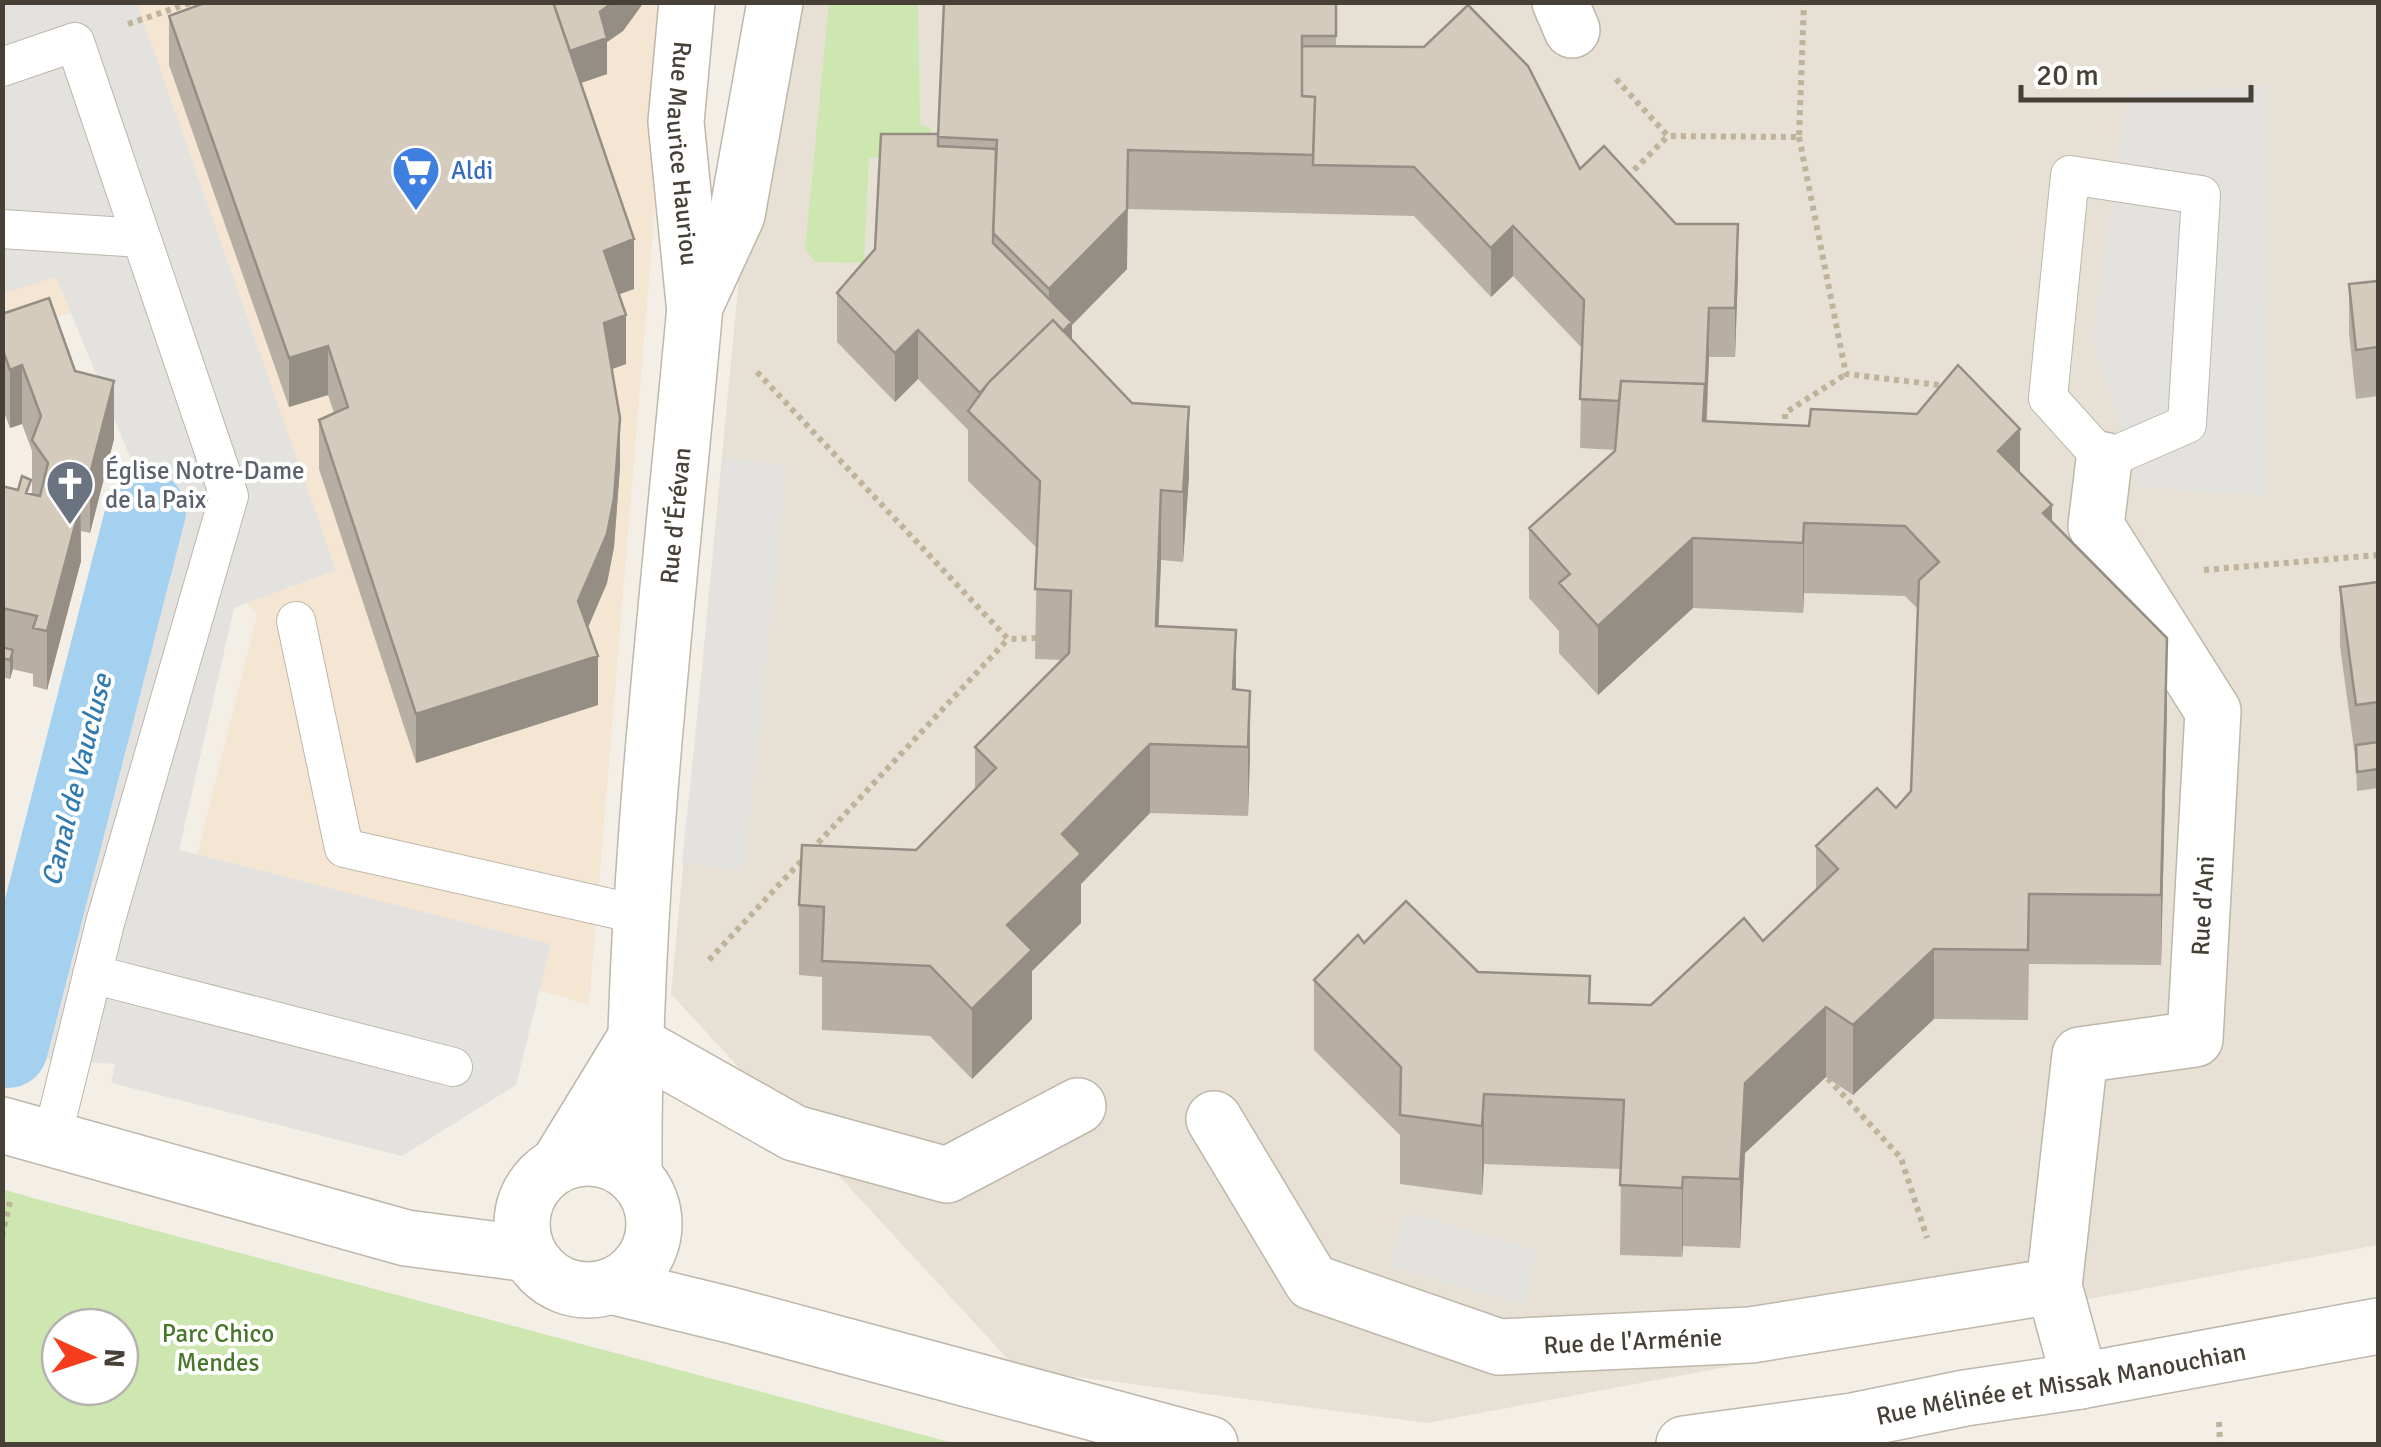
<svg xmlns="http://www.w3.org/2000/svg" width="2381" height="1447" font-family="Signika,sans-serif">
  <rect width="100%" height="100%" fill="#f3efe7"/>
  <path fill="#e7e1d5" d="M765,3H2378V1245L1427,1423L1017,1369L671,994Z"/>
  <path fill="#f5e6d3" d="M3,3H672L589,1005L189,887L257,615L176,517L71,313L3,331Z"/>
  <path fill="#cee7b0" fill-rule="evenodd" d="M829,3H918L920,125L931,128L932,157L869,158L864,263L815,262L805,249Z
    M2,1189L33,1198L957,1444H3ZM60,1327H120V1387H60Z"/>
  <path fill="#e4e2df" d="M3,3H137L336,570L234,608L179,850L551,944L516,1085L402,1156L111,1083L115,1064L32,1058L147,498L56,277L3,294Z
    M2269,85L2267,496L2139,487L2092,338L2128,95Z
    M724,458L787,466L744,870L682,863Z
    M1406,1212L1538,1251L1523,1305L1389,1266Z"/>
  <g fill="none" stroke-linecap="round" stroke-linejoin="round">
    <path stroke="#a4d1ef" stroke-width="80" d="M8,1048L146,511"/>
    <g stroke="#beb7aa" stroke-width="40">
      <path id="lane" d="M2,67L75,42L229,496L105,923L52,1138
        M2070,175L2201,195L2187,424L2104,460L2048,398Z
        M2,229L141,238
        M296,621L344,848L641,915
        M92,974L453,1067"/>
    </g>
    <g stroke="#beb7aa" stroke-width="58">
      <g id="street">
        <path id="s1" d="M687,2L676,122L694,303"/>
        <path d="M1560,2L1572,30"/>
        <path d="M633,1042L794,1133L947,1175L1078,1106"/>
        <path id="s2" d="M1214,1119L1312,1282L1499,1347L1751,1335L2054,1286L2080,1381"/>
        <path d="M2,1125L406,1238L529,1254"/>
        <circle cx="588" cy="1224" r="66"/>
        <path d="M559,1163L633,1042"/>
        <path id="s3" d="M634,1176C632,885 669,595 695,306L737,215L775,2"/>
        <path d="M611,1286L730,1315L1210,1444"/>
        <path id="s4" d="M2054,1286L2080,1055L2195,1039L2213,711L2096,526L2104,460"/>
        <path id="s5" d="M1684,1444L1853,1421L1965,1398L2080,1381L2378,1326"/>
      </g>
    </g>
    <path stroke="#c0b39b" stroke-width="6" stroke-dasharray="5 5" stroke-linecap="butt" d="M128,24L193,2
      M1616,79L1668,136L1799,137L1804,2
      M1799,137L1846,374L1948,386
      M1627,177L1668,136
      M757,372L1008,639L1040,638
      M1785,429V413L1846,374
      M2204,570L2378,555
      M709,960L1008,639
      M1821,1071L1901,1158L1927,1238
      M2,1236L11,1198
      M2219,1422L2220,1444"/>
    <use href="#lane" stroke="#fff" stroke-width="38"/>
    <use href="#street" stroke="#fff" stroke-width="55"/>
  </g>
  <path fill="#b7afa3" d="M194,2H644L623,31L607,42V74L581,83L634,289L619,294L626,364L612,369L620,467L614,547L607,583L588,628L598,705L416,763L319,469V420L334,413L328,395L289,407L169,65V16L195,7Z
    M1337,2L1336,46L1580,169L1676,224L1738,273L1735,357H1709L1707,421L2020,473L2167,708L2161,965L2029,964L2028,1020L1934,1019L1853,1095L1826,1077L1745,1153L1740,1248L1683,1246L1682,1257L1620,1255L1621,1169L1484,1164L1482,1195L1400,1184V1135L1314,1050V980L1364,943L1590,1003L1651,1005L1763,941L1816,890V846L1896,808L1911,791L1918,609L1905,596L1804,593L1803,613L1693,608L1598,695L1559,653V631L1529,598V528L1615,451V450L1580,448L1582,348L1513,276L1491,297L1414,216L1128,209L1127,269L1072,325V340L1189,476L1183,562L1161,560L1158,626L1236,689L1250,691L1248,816L1150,813L1081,884V923L1032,971V1019L972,1079L930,1036L822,1030V977L799,975V905L916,850L975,790V747L1062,660L1035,659L1037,548L968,481V430L918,379L895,402L837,342V293L875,249L938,134Z
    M2378,281V396L2356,399L2349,333V284Z
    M2,314L75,371L114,439L90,533L81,531V561L47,690L33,686V674L12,669L10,679L2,677V486L32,494V451L22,424L10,428L2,407Z
    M2378,582V788L2357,791L2356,764L2340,646V587Z"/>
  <path fill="#958e84" d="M613,2H644L623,31L607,42V74L566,88V52L600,12Z
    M1128,150L1127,269L1072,325V372L1049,344V289Z
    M1738,224V273L1735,357V308Z
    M1513,226V276L1491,297V248Z
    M634,239V289L604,300V251Z
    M1709,308V357L1703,490V421Z
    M626,315V364L604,372V323Z
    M918,330V379L895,402V353Z
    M328,346V395L289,407V358Z
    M22,365V424L10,428V370Z
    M114,381V439L90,533V474Z
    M1189,407V476L1183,562V492Z
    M620,418V467L614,547L607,583L578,650V601Z
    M2020,429V499L1998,451Z
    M80,472L81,561L47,690V631L72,501Z
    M1161,490V560L1156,695V626Z
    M2052,505V574L2043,513Z
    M1804,523V593L1803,613V543Z
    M1693,538V608L1598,695V626Z
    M1236,630V700L1233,689Z
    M2167,638V708L2161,965V895Z
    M13,650V669L10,679V660Z
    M598,656V705L416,763V714Z
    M1250,691V760L1248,816V747Z
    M1150,744V813L1081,884V923L1032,971V1019L972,1079V1009L1007,925L1062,834Z
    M1934,949V1019L1853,1095V1025Z
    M1826,1007V1077L1745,1153L1740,1248V1179L1745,1083Z
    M1484,1094V1164L1482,1195V1126Z
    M1683,1177V1246L1682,1257V1188Z"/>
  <path fill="#d5cbbd" stroke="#958e84" stroke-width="2.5" d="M207,2H553L634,239L604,251L626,315L604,323L620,418L614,498L607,534L578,601L598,656L416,714L319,420L348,407L328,346L289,358L169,16Z
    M553,2H613L600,12L607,38L570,51Z
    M944,2H1336V36H1302V96L1315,97L1313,155L1128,150L1127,210L1049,289L993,233L997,140L938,137Z
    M1468,5L1528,66L1580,169L1604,146L1676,224H1738L1735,308H1709L1705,404V384L1621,381L1619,401L1580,399L1584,300L1513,226L1491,248L1414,167L1313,165L1315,97L1302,96V46L1424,47Z
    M881,134H938V146L996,149L993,243L1072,322L1063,331L1053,320L989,382L980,393L918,330L895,353L837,293L875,249Z
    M2378,281V347L2356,350L2349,284Z
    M49,298L75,371L114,381L90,474L80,472L72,501L81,503L47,631L33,628L37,616L2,608V486L18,490L22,476L31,480L26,493L40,496L48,463L32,440L41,416L22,365L10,370L2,348V314Z
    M1053,320L1132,403L1189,407L1183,492L1161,490L1156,626L1236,630L1233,689L1250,691L1248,747L1150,744L1062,834L1081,854L1007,925L1032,950L972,1009L930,966L822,961L824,907L799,905L802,845L916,850L996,768L975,747L1069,653L1071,591L1035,589L1040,481L968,411L989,382Z
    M1958,365L2020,429L1998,451L2052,505L2043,513L2167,638L2161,895L2029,894L2028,950L1934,949L1853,1025L1826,1007L1745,1083L1740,1179L1683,1177L1682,1188L1620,1185L1624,1100L1484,1094L1482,1126L1400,1115L1401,1067L1314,980L1358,935L1364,943L1406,901L1478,972L1590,976L1589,1003L1651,1005L1744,918L1763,941L1838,869L1816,846L1877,788L1896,808L1911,791L1919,580L1939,562L1905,526L1804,523L1803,543L1693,538L1598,626L1559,583L1570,574L1529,528L1615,451L1621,381L1705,384L1703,421L1809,426L1811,409L1917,414Z
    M2378,582V702L2356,705L2340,587Z
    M2,647L13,650L10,660L2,658Z
    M2378,742V769L2357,772L2356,745Z"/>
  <defs>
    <g id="supermarket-pin" transform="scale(2.5)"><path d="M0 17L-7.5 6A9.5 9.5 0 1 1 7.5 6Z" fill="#3f7fe0" stroke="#fff"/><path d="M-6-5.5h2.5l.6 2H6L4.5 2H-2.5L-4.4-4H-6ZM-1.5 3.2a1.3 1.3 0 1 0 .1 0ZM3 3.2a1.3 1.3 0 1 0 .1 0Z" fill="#fff"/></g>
    <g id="church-pin" transform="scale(2.5)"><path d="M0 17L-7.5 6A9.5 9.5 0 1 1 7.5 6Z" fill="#6b7280" stroke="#fff"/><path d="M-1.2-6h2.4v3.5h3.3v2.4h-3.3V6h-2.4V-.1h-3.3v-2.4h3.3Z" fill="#fff"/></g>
  </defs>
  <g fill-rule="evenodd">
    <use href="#supermarket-pin" x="416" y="170"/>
    <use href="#church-pin" x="70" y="484"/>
  </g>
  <g text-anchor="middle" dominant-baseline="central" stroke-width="8" stroke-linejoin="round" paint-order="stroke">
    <g font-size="25" fill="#464036" stroke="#fff">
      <text stroke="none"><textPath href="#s1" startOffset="152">Rue Maurice Hauriou</textPath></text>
      <text stroke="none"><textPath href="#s3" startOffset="662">Rue d'Érévan</textPath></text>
      <text stroke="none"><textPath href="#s4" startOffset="482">Rue d'Ani</textPath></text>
      <text stroke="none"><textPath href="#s2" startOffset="522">Rue de l'Arménie</textPath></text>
      <text stroke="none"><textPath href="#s5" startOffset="382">Rue Mélinée et Missak Manouchian</textPath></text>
    </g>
    <g font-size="25" fill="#366cbe" stroke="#fff" text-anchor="start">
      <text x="451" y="170">Aldi</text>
    </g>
    <g font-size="25" fill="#5b616d" stroke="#fff" text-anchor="start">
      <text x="105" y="470">Église Notre-Dame<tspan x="105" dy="29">de la Paix</tspan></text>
    </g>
    <g font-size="25" fill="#48772a" stroke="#fff">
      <text x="218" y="1333">Parc Chico<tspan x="218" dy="29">Mendes</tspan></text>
    </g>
    <g font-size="28" font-style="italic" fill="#317bb0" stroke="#fff">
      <text transform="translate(77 780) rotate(-76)">Canal de Vaucluse</text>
    </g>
  </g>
  <rect width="2381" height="1447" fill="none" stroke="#464036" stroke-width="10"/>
  <g transform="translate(90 1357) rotate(93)"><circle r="48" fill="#ffffff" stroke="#b5b3af" stroke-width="2.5"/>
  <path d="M0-8L18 38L0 25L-18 38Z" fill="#f53c1c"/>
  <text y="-15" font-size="28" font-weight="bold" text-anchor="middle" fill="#464036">N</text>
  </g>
  <path d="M2021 85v15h230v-15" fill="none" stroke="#464036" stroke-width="5"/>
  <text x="2036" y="85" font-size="30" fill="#464036" stroke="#ffffff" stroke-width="8" paint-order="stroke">20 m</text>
</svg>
